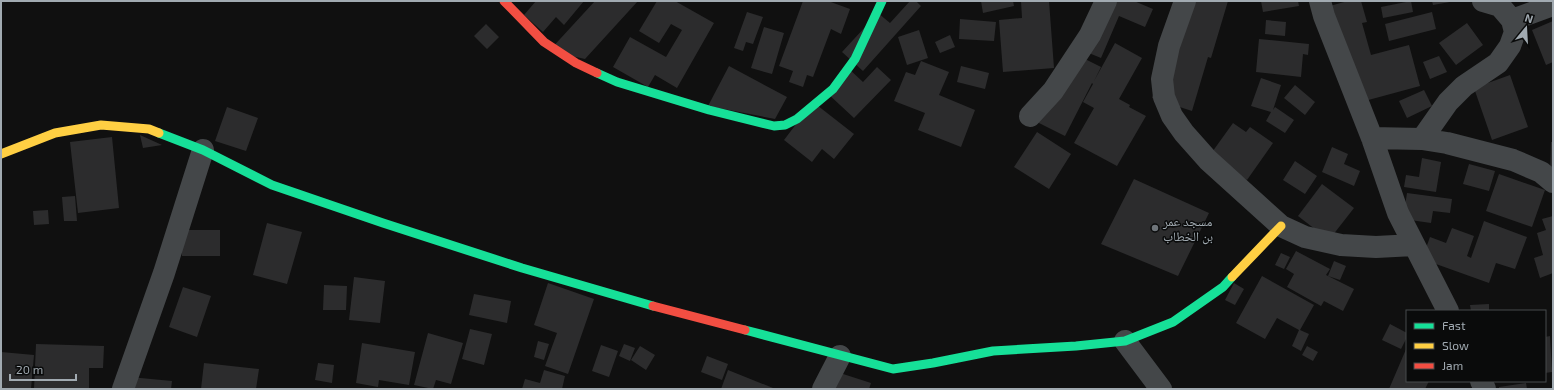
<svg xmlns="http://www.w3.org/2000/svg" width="1554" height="390" font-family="'Exo 2','Noto Naskh Arabic',sans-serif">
  <rect width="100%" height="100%" fill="#101010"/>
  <path fill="#2c2c2d" d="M536,1H584L564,25L556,17L543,32L524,15Z
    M595,1H638L585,59L549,51Z
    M657,1H675L714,23L677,88L655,75L648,87L613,67L630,37L666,57L682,30L671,24L659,43L639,31Z
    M803,1H828L850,9L841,34L831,29L813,77L807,75L803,87L789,82L793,71L779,66Z
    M910,1H916L921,6L863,71L842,52L878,13L890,23Z
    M981,1H1013L1014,6L983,13Z
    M1021,1H1049L1054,68L1003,72L999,20L1022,18Z
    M1099,1H1134L1153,9L1145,27L1119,16L1101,58L1079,49Z
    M1184,1H1228L1211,58L1208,57L1192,111L1152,98L1178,16Z
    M1261,1H1298L1299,6L1263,12Z
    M1348,1H1361L1367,22L1362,23L1371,55L1409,45L1420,86L1361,102L1326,7Z
    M1411,1L1413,12L1383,18L1381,7Z
    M1432,1H1450V2L1433,5Z
    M747,12L763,17L753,44L746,42L743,51L734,48Z
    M1432,12L1436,29L1389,41L1385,24Z
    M960,19L996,22L994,41L959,39Z
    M1266,20L1286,22L1285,36L1265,34Z
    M1553,21V62L1546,65L1532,30Z
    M1467,23L1483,45L1456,65L1439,43Z
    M486,24L499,37L487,49L474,36Z
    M764,27L784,33L772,74L751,68Z
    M919,30L928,58L907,65L898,37Z
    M950,35L955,47L940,53L935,42Z
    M1259,39L1309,44L1308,55L1303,54L1301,77L1256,72Z
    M1115,43L1142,58L1119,99L1130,105L1129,107L1146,116L1117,166L1074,143L1094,108L1083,102L1093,84L1092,83L1065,136L1035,121L1071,52L1101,67L1094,81Z
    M1439,56L1447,72L1430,79L1423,62Z
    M921,61L949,72L939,95L975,110L961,147L918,130L925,113L894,101L906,72L915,75Z
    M729,66L787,97L775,119L708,106Z
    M961,66L989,73L985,89L957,82Z
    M877,67L891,80L854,118L826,92L848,68L863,82Z
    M1510,75L1528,127L1492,140L1474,88Z
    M1261,78L1281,85L1273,110L1275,107L1294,120L1285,133L1266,121L1271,112L1251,106Z
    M1295,85L1315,102L1305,115L1284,98Z
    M1424,90L1432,106L1407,118L1399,101Z
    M813,102L854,134L834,159L822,149L812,162L784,140Z
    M227,107L258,118L246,151L215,141Z
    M1233,123L1246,132L1250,127L1273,143L1247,180L1210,155Z
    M1037,132L1071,154L1049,189L1014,167Z
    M140,135L162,145L143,148Z
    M112,137L119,208L78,213L70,142Z
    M1551,142H1553V181L1550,180Z
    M1332,147L1348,154L1344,164L1360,171L1354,186L1322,172Z
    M1422,158L1441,162L1436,192L1404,187L1406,175L1419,177Z
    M1295,161L1317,176L1305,194L1283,180Z
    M1469,164L1495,171L1489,191L1463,184Z
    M1499,174L1545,190L1532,227L1486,211Z
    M1134,179L1209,213L1178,276L1101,244Z
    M1322,184L1354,208L1329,240L1298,216Z
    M1407,193L1452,199L1450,213L1433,211L1431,223L1403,219Z
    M75,196L77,221H64L62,197Z
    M48,210L49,224L34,225L33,211Z
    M1553,216V273L1540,278L1534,258L1543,255L1537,233L1546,230L1542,219Z
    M1484,221L1527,237L1515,269L1496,263L1489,283L1422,259L1430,237L1446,243L1452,228L1474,236L1467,256L1471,258Z
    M267,223L302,232L287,284L253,275Z
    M182,230H220V256H182Z
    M1296,251L1330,269L1326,275L1354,289L1343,311L1324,301L1321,306L1287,287L1294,274L1286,269Z
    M1281,253L1290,257L1284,269L1275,265Z
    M1334,261L1346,266L1340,280L1328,276Z
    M1262,276L1314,305L1300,330L1309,334L1301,351L1292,346L1299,330L1277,318L1265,339L1236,323Z
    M354,277L385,281L380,323L349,320Z
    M548,283L594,299L568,374L545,366L557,333L534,325Z
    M1234,283L1244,289L1235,305L1225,300Z
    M324,285L347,286L346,310H323Z
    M183,287L211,296L197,337L169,327Z
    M474,294L511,301L507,323L469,315Z
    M1489,304V311H1471L1470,305Z
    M1390,324L1407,333V337L1401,349L1382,340Z
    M470,329L492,334L484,365L462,359Z
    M428,333L463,343L451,384L436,380L433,389L414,385Z
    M1550,336L1552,372L1545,373V337Z
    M538,341L549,344L544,360L534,357Z
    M362,343L415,352L409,385L379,380L378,387L356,383Z
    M36,344L104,346L103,368H89V389H34Z
    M624,344L635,348L630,361L619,356Z
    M601,345L618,351L609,377L592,371Z
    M640,346L655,355L646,370L631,360Z
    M1307,346L1318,352L1313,361L1302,355Z
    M1407,347V381H1429L1425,389H1389Z
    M1,352L34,355L31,389H1Z
    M707,356L728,364L722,380L701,372Z
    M204,363L259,369L256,389H201Z
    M318,363L334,365L332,383L315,380Z
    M544,370L565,376L562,389H522L525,379L540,383Z
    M728,370L773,388V389H721Z
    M840,373L871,383L869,389H835Z
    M130,377L172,381L171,389H129Z
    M1526,383L1527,389H1499V387Z"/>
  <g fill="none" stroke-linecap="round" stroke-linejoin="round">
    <path stroke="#444749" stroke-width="22" d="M1185,1L1169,46L1162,79L1164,97L1172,116L1184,133L1208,160L1281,226L1305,237L1341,245L1376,247L1414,245
      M1320,1L1324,16L1372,138L1398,213L1448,311
      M1512,20L1553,5
      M1030,116L1053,91L1090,35L1106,1
      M1372,138L1422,139L1447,143L1513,160L1541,172L1553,182
      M1422,139L1448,102L1464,86L1498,63L1510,46L1515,32L1512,20L1500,6L1483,1
      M1125,341L1161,389
      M1481,381L1485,389
      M123,389L164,273L203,150
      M823,389L840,356"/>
    <path stroke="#16e098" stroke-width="9" d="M597,73L617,82L709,110L774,126L785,125L797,119L833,89L855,59L882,1
      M159,133L203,150L272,185L383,223L522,268L653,306
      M745,330L893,369L933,363L993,351L1076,346L1125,341L1173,322L1223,287L1232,277"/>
    <path stroke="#ffcf43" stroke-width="9" d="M1,154L55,133L101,125L149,129L159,133
      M1232,277L1281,226"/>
    <path stroke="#f24e42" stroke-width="9" d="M504,1L544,42L576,63L597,73
      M653,306L745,330"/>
  </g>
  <circle fill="#6e7479" stroke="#0a0b0b" stroke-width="1.5" cx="1155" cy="228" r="4"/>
  <g text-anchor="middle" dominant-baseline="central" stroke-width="3" stroke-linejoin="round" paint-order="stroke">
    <g font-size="13" fill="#a1aab1" stroke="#0a0b0b" text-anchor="start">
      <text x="1163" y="221">مسجد عمر<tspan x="1163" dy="15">بن الخطاب</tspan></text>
    </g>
  </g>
  <rect width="1554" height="390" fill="none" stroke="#a1aab1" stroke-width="4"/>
  <rect x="1406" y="310" width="140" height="72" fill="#0a0b0b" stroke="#464b4d"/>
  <rect x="1414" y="323" width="20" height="6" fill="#16e098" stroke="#464b4d"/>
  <text x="1442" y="330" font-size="12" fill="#a1aab1">Fast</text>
  <rect x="1414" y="343" width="20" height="6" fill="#ffcf43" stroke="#464b4d"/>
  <text x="1442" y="350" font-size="12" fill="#a1aab1">Slow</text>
  <rect x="1414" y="363" width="20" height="6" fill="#f24e42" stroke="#464b4d"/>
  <text x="1442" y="370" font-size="12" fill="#a1aab1">Jam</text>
  <g transform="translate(1526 28) rotate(18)" stroke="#0a0b0b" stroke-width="3" paint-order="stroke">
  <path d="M0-3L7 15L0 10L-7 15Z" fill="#a1aab1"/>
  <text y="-6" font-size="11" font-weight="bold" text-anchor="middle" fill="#a1aab1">N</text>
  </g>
  <path d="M10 374v6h66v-6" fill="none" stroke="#a1aab1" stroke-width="2"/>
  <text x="16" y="374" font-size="12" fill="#a1aab1" stroke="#0a0b0b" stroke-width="3" paint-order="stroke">20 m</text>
</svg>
